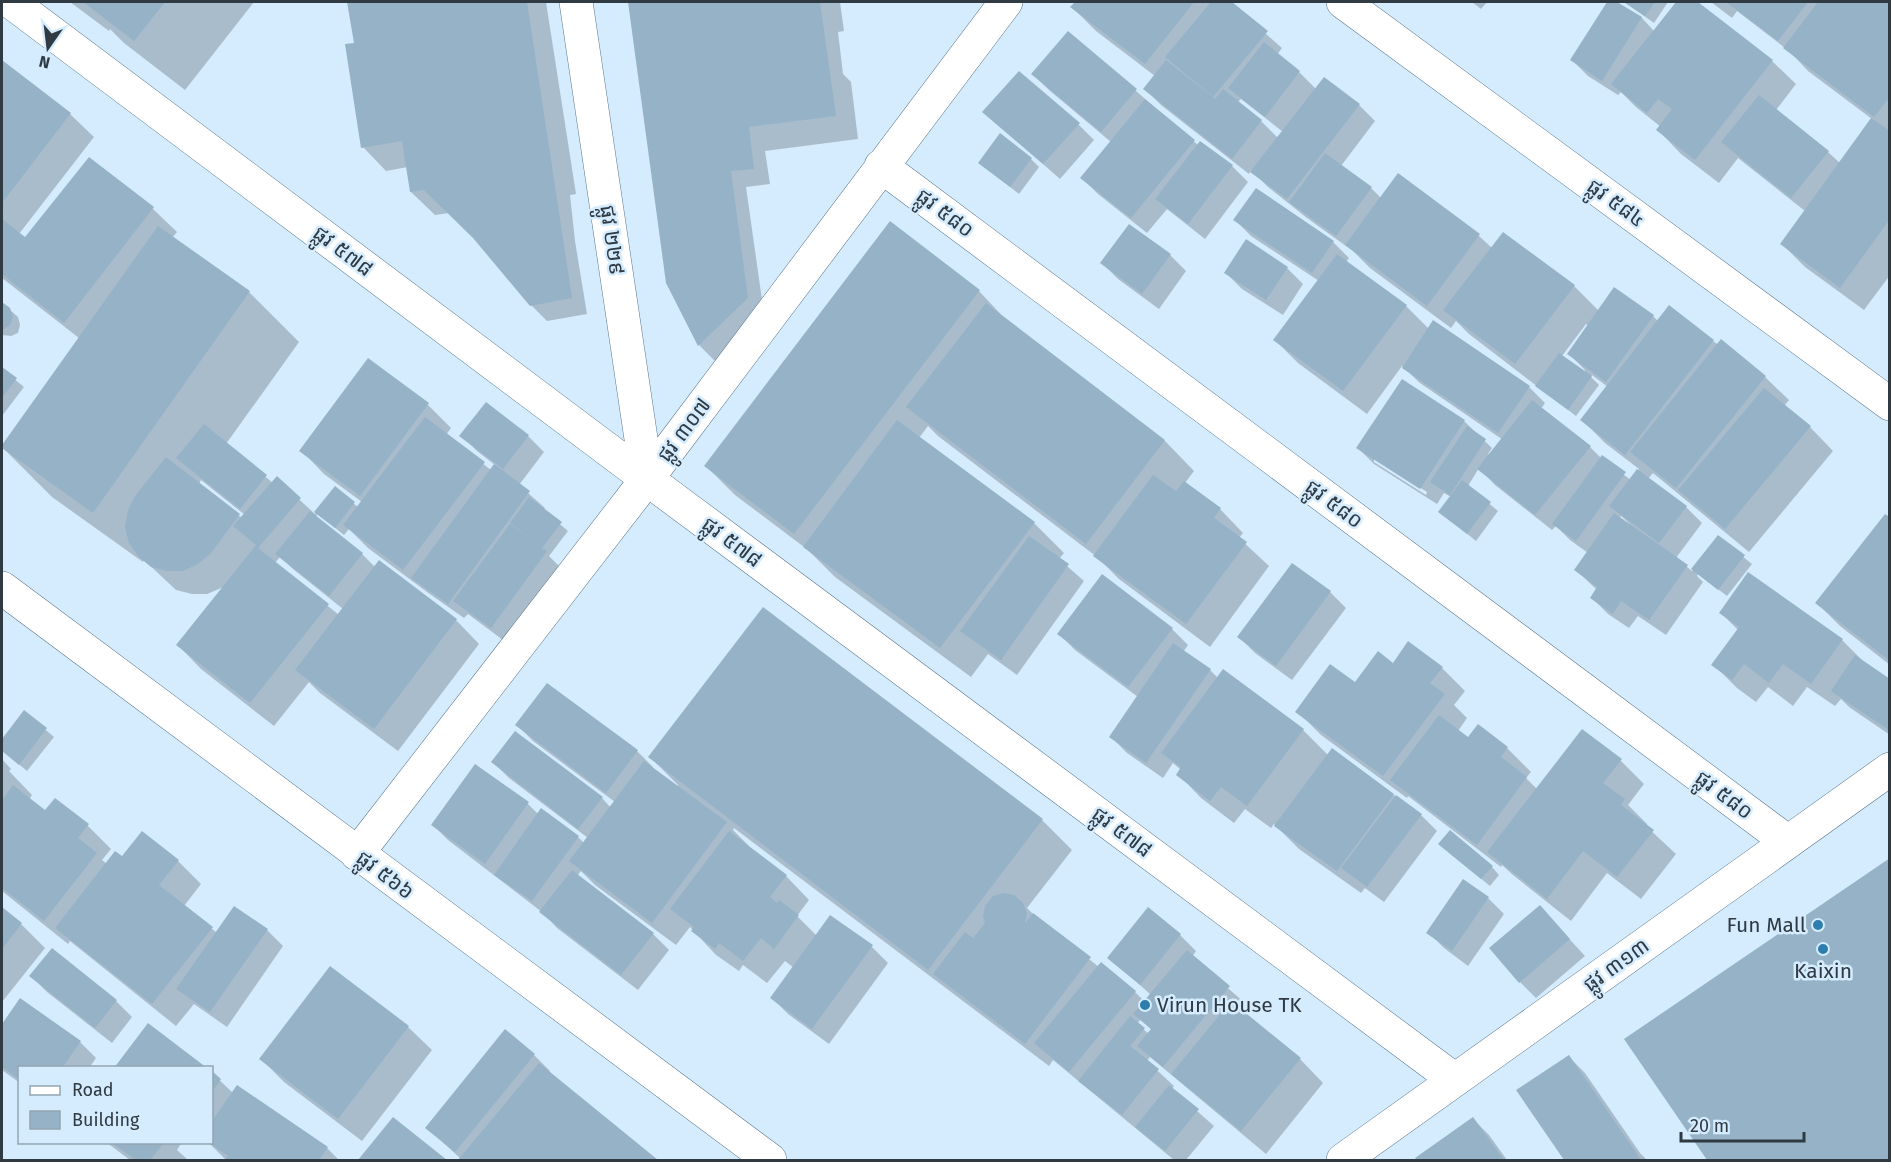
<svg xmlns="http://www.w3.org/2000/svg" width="1891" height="1162" font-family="'Fira Sans','Noto Sans Khmer',sans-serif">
  <rect width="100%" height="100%" fill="#d4ecfe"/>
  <path fill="#0003" fill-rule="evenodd" d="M70,2H254L185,90L124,43L110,29L109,31Z
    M349,2H546L576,194L570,195L575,241L587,314L547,321L531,305L476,240L449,213L435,215L411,192L408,167L386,171L363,147L355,44Z
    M629,2H840L844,31L838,32L843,74L851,82L858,139L765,151L770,184L746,187L764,314L715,361L700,346L667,283Z
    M1077,2H1230L1282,48L1277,55L1299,72L1316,89L1359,105L1375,121L1341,166L1371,188L1381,198L1398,176L1479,236L1492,248L1574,286L1599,311L1653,316L1658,321L1713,341L1765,377L1789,400L1784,406L1810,427L1833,451L1749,552L1653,473L1648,479L1686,507L1702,523L1676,558L1692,571L1719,537L1752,564L1727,596L1698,574L1697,576L1703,582L1666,635L1638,616L1629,628L1608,614L1592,598L1597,590L1576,570L1588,553L1570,540L1556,526L1552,530L1495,485L1479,468L1468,486L1498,511L1476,541L1440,512L1451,497L1444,493L1437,504L1374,464L1358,448L1464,421L1492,448L1488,454L1490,455L1503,440L1420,383L1402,366L1367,414L1298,363L1275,340L1319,281L1251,236L1235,220L1333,242L1349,258L1346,262L1406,306L1429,329L1529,387L1545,403L1541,409L1590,447L1601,458L1631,480L1639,469L1605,443L1582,420L1608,387L1592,375L1591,377L1599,385L1576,416L1469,334L1456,321L1451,328L1370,268L1353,251L1307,218L1268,187L1251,170L1249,174L1161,105L1145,89L1155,76L1096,31L1072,7ZM1241,99L1283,132L1278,138L1261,121L1237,103ZM1586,324L1589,326L1569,354L1585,370L1584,372L1562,356ZM1374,458L1427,492L1426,495L1374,462ZM1621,516L1630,524L1619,519Z
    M1472,2H1487L1481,9Z
    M1608,2H1615L1642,18L1654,31L1678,2H1695L1772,61L1796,84L1776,110L1828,152L1840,163L1872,119L1808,71L1789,51L1737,11L1732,18L1711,2H1890V275L1864,310L1805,267L1782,244L1805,211L1738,158L1719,183L1681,154L1658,130L1661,127L1636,107L1621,92L1618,95L1588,76L1572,60Z
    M1624,2H1668L1654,23Z
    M2,62L70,114L94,137L19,234L26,239L89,159L153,209L177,232L172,238L249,292L299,342L226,444L273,483L277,479L315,514L335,488L358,507L362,502L324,474L301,450L368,360L428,405L451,428L446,435L491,470L495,465L477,451L461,435L528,436L544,452L519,485L545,508L543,510L568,531L549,556L562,569L507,643L468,614L464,618L427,592L368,548L349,529L344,535L318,514L315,517L362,554L375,567L456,620L479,644L398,751L320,693L309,682L274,726L201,669L178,645L226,586L207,594H192L176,590L144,560L143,562L52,497L2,447L79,338L2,278ZM201,480L245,515L242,518L199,484ZM280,557L293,569L343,609L339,615L275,563Z
    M1033,74L1136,91L1198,145L1232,166L1248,182L1205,239L1167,209L1147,233L1098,194L1082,178L1111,142L1049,90Z
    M984,112L1078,124L1094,140L1060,179Z
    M1031,159L1039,167L1019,194L980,163Z
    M1170,255L1186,271L1159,309L1118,279L1102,263Z
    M1287,268L1303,284L1283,315L1242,289L1226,273Z
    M979,291L1008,322L1165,441L1194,471L1185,483L1220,509L1243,533L1239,538L1269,566L1210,647L1119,579L1097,557L938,436L928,426L919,438L1034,523L1064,553L1059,559L1084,581L1017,675L988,654L971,677L835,577L808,550L735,495L706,466Z
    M2,303L18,317L20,325L18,333L11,336L2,335Z
    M2,369L24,387L2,416Z
    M1890,519V665L1840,626L1817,603Z
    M1330,592L1346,608L1292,680L1255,653L1239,637Z
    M1721,613L1842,640L1865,663L1890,680V735L1849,707L1841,699L1835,706L1807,687L1793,706L1768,687L1756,702L1737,688L1713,664L1738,630Z
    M1172,629L1188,645L1183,652L1210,670L1218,678L1303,730L1328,755L1332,750L1421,815L1437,831L1384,902L1365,888L1361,893L1299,849L1274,824L1271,828L1245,809L1234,823L1201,798L1178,774L1181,770L1173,763L1163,778L1127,753L1111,737L1138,697L1075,650L1059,634Z
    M1393,665L1442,668L1465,691L1454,705L1467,718L1458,731L1469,739L1478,726L1507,748L1531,772L1526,778L1537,789L1582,731L1621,761L1644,784L1628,805L1647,824L1646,826L1676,854L1641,899L1607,873L1571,921L1513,875L1502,865L1501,867L1408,796L1407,798L1321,735L1297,711Z
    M547,685L637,751L653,767L652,769L677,787L678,785L650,757L1042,820L1072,850L1027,908L1037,918L1099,967L1135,992L1145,1002L1151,995L1109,957L1148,909L1180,935L1196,951L1192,957L1245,1003L1239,1010L1300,1059L1323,1083L1266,1154L1150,1057L1147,1061L1174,1086L1172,1089L1214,1126L1186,1160H1174L1053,1060L1049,1066L734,828L733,830L749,846L748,848L786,876L809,900L797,916L817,936L831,917L872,947L888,963L829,1044L788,1014L772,998L794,968L785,961L767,983L743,965L739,971L716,955L690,927L676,945L595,885L581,871L577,876L653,934L669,950L638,990L557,928L542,912L448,840L432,824L475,766L528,804L538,814L578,837L584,843L588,838L509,778L493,762L602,798L611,808L615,802L533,741L517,725ZM1141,1019L1152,1030L1149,1034L1137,1024Z
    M25,712L54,737L27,771L2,750V742Z
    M2,759L11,769L9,771L32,795L29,800L45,812L88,826L111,849L102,860L107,864L122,859L178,861L201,884L184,906L217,933L234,908L267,930L283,946L227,1027L194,1004L176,1026L70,941L68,944L2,891Z
    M1448,852L1492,867L1499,875L1490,886Z
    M1890,860V1160H1709L1626,1039Z
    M1464,881L1488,898L1504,914L1468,966L1444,948L1428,932Z
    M1540,907L1585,956L1536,998L1520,982Z
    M2,909L21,924L45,948L2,1002Z
    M31,976L116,1001L132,1017L112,1043L47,992Z
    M20,1000L80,1042L96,1058L89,1068H20V1083L2,1070V1026Z
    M408,1027L432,1050L362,1141L284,1082L261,1059Z
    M534,1055L550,1071L548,1073L655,1160H460L461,1159L427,1128Z
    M1569,1057L1585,1073L1640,1153L1647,1160H1566L1518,1091Z
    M212,1073L233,1093L237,1087L327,1148L339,1160H226L208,1142H212Z
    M393,1119L445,1160H359Z
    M1473,1119L1489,1135L1507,1160H1419L1417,1158Z
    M106,1142H182L177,1150L188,1160H130Z"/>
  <path fill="#96b2c7" d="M83,2H165L134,41Z
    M347,2H527L572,298L530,306L473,238L424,190L410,192L402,141L361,148L345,44L354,43Z
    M628,2H820L836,116L749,127L754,169L731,171L748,298L698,346L666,283Z
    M1075,2H1194L1145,64L1070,7Z
    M1211,2H1232L1268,31L1213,97L1165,57Z
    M1607,2H1617L1642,17L1602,81L1570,60Z
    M1624,2H1655L1645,16Z
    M1676,2H1698L1773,60L1695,160L1656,130L1672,109L1658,99L1647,113L1611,84Z
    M1726,2H1808L1778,41Z
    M1818,2H1890V97L1874,117L1783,48Z
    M1068,31L1137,89L1101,132L1031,74Z
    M1264,42L1300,71L1265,117L1228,88Z
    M2,60L71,113L2,203Z
    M1166,60L1215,99L1223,89L1262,120L1232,159L1143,89Z
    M1019,71L1080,123L1043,164L982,112Z
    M1324,77L1360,104L1287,199L1250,172Z
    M1759,95L1829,151L1791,198L1721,142Z
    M1145,99L1195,140L1131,218L1080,178Z
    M1871,118L1890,131V219L1840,288L1780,244Z
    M1000,133L1032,158L1010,187L978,163Z
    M1200,141L1233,165L1188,224L1155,199Z
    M1325,153L1372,187L1336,236L1289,202Z
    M89,157L154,207L64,323L2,274V219L25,237Z
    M1398,173L1480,234L1427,306L1345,245Z
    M1256,188L1334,241L1312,273L1233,220Z
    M890,221L980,290L794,534L704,466Z
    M1129,224L1171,254L1142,294L1100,263Z
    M158,226L250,291L93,513L2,448V445Z
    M1503,232L1575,285L1515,364L1443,310Z
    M1246,239L1288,267L1266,300L1224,273Z
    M1337,254L1407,305L1343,391L1273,340Z
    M1614,287L1654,315L1606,382L1567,354Z
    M2,302L10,308L13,317L10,325L2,330Z
    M986,303L1165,440L1086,544L906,407Z
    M1669,305L1714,340L1625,455L1580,420Z
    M1433,320L1530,386L1498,433L1402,368Z
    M1721,339L1766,376L1676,488L1630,452Z
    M1559,353L1592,376L1568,410L1535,386Z
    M368,358L429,403L360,496L299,451Z
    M2,367L17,378L2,398Z
    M1402,379L1465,420L1420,489L1356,448Z
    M1764,388L1811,426L1725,529L1678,490Z
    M1532,400L1591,446L1535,515L1477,469Z
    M486,402L529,435L503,469L459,436Z
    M425,417L485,462L403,570L343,525Z
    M897,420L1035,522L940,648L803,547Z
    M204,424L267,475L240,509L176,458Z
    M1467,426L1486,439L1450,495L1430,482Z
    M1602,455L1626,472L1576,541L1552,524Z
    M166,457L240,514L211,553L198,564L183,571H167L151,567L138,556L129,543L125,527L128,510L135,496Z
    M494,464L530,491L448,604L411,578Z
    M1637,469L1687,506L1659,543L1609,506Z
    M1153,475L1176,491L1184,481L1221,508L1214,518L1247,542L1186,624L1093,556Z
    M277,476L301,498L258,548L329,604L250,703L176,645L256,545L233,526Z
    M1462,480L1491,502L1467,534L1438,512Z
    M335,486L355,502L335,528L314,512Z
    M529,497L562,522L542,548L547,551L491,628L453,601L510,524L530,538L510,523Z
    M310,511L363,553L329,596L275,554Z
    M1614,513L1688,565L1649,620L1621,601L1613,614L1590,598L1597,587L1574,570Z
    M1885,514L1890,517V661L1815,603Z
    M1718,535L1745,555L1718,590L1691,569Z
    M1029,536L1069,564L1001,660L960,631Z
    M379,560L457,619L374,729L295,670Z
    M1292,563L1331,591L1276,666L1237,637Z
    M1748,572L1843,639L1811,684L1783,664L1769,683L1744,664L1732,680L1711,665L1739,627L1719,613Z
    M1102,574L1173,628L1128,687L1057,634Z
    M763,607L1043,819L928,970L648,757Z
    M1408,641L1443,667L1430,683L1445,694L1383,776L1295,712L1330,664L1355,682L1378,651L1393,663Z
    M1173,643L1211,669L1146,763L1109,737Z
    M1855,655L1890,679V731L1831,691Z
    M1223,669L1304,729L1247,806L1221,787L1210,801L1176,775L1181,767L1161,753Z
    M547,683L638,750L606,793L515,725Z
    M24,710L47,728L19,765L2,751V739Z
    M1439,715L1468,737L1478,724L1508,747L1501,757L1527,777L1477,845L1390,780Z
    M1582,729L1622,759L1603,783L1625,799L1621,805L1654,830L1617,877L1583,851L1547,899L1487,852Z
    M515,731L603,797L578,829L491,762Z
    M1332,748L1394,794L1337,871L1274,826Z
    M644,761L727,822L652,923L569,861Z
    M475,764L529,802L485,864L431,825Z
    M13,785L45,810L55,798L89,824L78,838L97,853L44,921L2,888V800Z
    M1396,795L1422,814L1367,887L1341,868Z
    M541,808L579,836L532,901L494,875Z
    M1450,830L1493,866L1481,879L1438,844Z
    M142,831L179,860L159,885L213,927L152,1004L55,928L115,851L122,856Z
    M729,831L787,875L770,897L777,903L779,900L799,915L774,949L761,938L743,961L719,943L715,949L691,931L694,927L670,909Z
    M1890,858V1160H1707L1624,1039Z
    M572,870L654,933L621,975L539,912Z
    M1463,879L1489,897L1452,951L1426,933Z
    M1003,893L1014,895L1023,903L1027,913L1025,924L1033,913L1091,957L1025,1044L933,974L965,932L973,938L985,923L983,917L985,906L993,896Z
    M1540,905L1570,939L1519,983L1489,948Z
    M234,906L268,929L210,1012L176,989Z
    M2,907L22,923L2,949Z
    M1148,907L1181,934L1140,985L1107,958Z
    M830,915L873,945L812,1029L770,998Z
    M52,948L117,1000L95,1028L29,976Z
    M1187,950L1230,986L1163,1067L1137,1046L1151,1029L1133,1014Z
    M1101,962L1136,991L1069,1072L1034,1043Z
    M330,966L409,1026L338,1119L259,1059Z
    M20,998L81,1041L62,1068H20V1080L2,1067V1024Z
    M1231,1001L1301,1058L1241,1131L1171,1074Z
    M1130,1016L1145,1028L1130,1046L1159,1069L1122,1115L1078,1081Z
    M148,1023L207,1068H114Z
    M505,1029L535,1054L455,1152L425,1128Z
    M1569,1055L1624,1135L1641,1160H1564L1516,1090Z
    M539,1063L658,1160H458Z
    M212,1071L221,1079L212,1092Z
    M237,1085L328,1147L319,1160H224L228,1156L209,1143H212V1121Z
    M1169,1085L1199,1109L1165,1151L1135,1127Z
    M393,1117L447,1160H358Z
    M1473,1117L1504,1160H1417L1415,1158Z
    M112,1143H164L150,1160H136Z"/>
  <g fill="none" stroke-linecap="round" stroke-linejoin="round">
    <g stroke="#5b768a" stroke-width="34">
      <path id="street" d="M11,2L647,479L1455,1080
        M576,2L647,479
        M1343,2L1890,404
        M881,166L1788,842
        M357,854L647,479L1006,2
        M1343,1160L1890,769"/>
    </g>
    <g stroke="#5b768a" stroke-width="34">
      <path id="secondary" d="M2,588L770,1160"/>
    </g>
    <use href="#street" stroke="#fff" stroke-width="33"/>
    <use href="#secondary" stroke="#fff" stroke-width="33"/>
  </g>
  <g fill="#2e7daf" stroke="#d4ecfe" stroke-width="2">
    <circle cx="1818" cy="925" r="6"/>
    <circle cx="1823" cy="949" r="6"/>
    <circle cx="1145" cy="1005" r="6"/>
  </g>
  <g text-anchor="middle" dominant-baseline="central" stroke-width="5" stroke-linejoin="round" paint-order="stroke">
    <g font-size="21" fill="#2f3a43" stroke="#d4ecfe">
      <text transform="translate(1616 203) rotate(36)">ផ្លូវ ៥៨៤</text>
      <text transform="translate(945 213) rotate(37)">ផ្លូវ ៥៨០</text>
      <text transform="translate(612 240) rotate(82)">ផ្លូវ ២២៩</text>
      <text transform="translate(343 251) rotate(37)">ផ្លូវ ៥៧៨</text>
      <text transform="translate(684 430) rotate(-53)">ផ្លូវ ៣០៧</text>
      <text transform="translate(1334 504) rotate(37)">ផ្លូវ ៥៨០</text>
      <text transform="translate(732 542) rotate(37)">ផ្លូវ ៥៧៨</text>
      <text transform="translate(1724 795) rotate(37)">ផ្លូវ ៥៨០</text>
      <text transform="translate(1122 832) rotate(37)">ផ្លូវ ៥៧៨</text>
      <text transform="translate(385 875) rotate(37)">ផ្លូវ ៥៦៦</text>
      <text transform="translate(1616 965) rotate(-36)">ផ្លូវ ៣១៣</text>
    </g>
    <g font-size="21" fill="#2f3a43" stroke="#d4ecfe" text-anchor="end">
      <text x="1806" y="925">Fun Mall</text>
      <text x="1823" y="971" text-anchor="middle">Kaixin</text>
      <text x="1157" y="1005" text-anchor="start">Virun House TK</text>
    </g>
  </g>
  <rect width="1891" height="1162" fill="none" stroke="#2f3a43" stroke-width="6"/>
  <rect x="18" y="1066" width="195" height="78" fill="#d4ecfe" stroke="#92a5b3" stroke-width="1.5"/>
  <rect x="30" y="1086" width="30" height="9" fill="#ffffff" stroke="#92a5b3" stroke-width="1.5"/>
  <text x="72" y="1096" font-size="18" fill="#2f3a43">Road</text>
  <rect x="30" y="1111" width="30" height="18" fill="#96b2c7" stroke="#92a5b3" stroke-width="1.5"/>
  <text x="72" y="1126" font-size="18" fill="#2f3a43">Building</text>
  <g transform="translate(48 48) rotate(194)" stroke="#d4ecfe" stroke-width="4.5" paint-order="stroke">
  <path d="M0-4.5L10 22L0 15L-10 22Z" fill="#2f3a43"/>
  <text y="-9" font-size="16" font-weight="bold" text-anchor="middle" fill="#2f3a43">N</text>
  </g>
  <path d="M1681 1132v9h123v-9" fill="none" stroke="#2f3a43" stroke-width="3"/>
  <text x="1690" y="1132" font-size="18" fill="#2f3a43" stroke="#d4ecfe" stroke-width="4.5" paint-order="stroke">20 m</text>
</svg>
